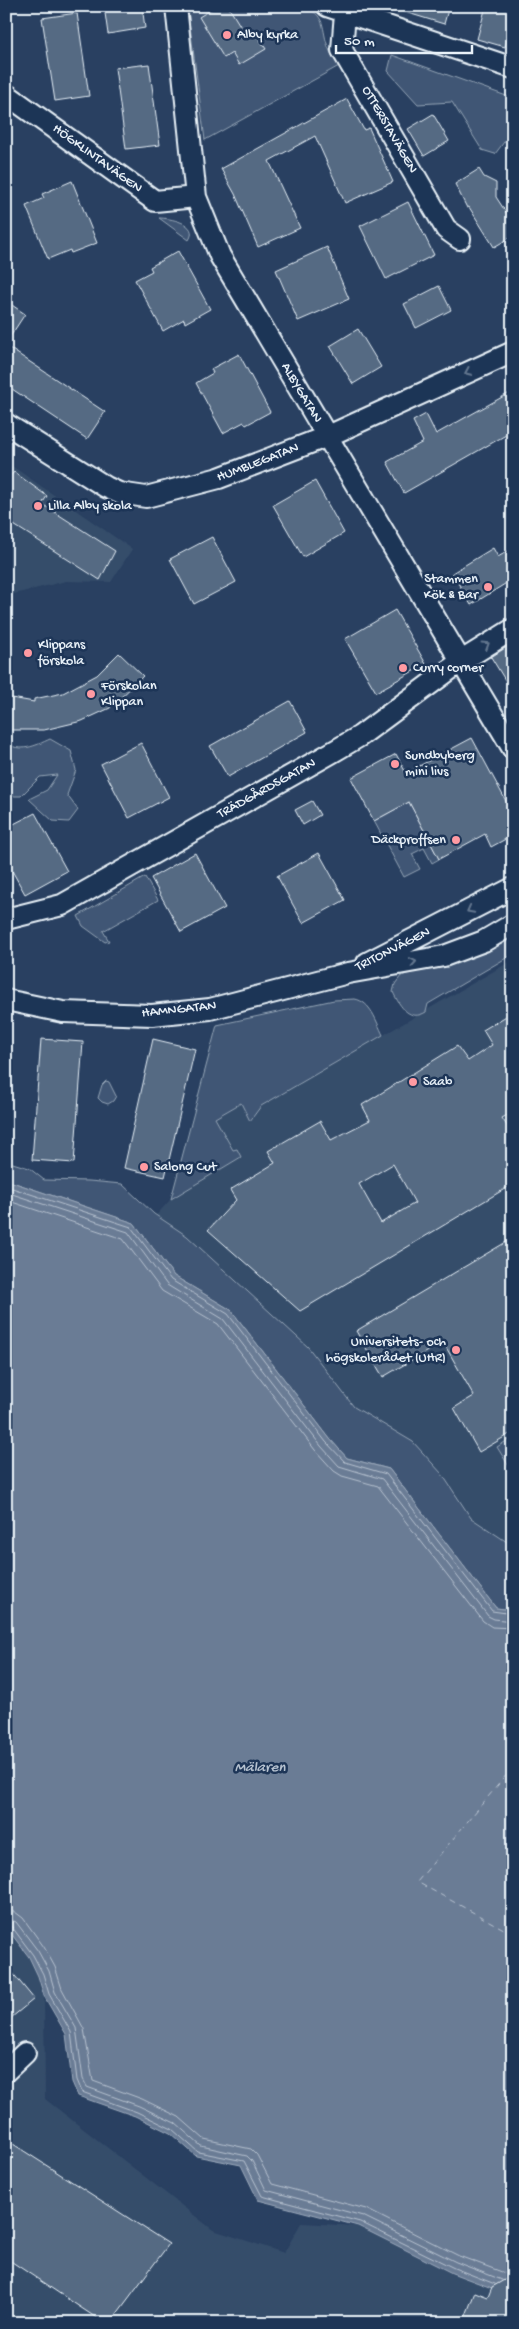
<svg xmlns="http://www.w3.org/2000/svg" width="519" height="2329" font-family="'Gochi Hand',sans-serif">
  <rect width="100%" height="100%" fill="#294061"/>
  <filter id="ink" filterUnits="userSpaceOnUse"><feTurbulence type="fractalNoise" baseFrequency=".02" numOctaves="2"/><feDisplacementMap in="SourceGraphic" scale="10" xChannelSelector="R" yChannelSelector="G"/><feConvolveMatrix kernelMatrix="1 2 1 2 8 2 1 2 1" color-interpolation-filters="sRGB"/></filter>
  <g filter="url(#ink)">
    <path fill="#364d6b" d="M6,462L132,549L111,582L66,581L6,596Z
      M513,960V1610L330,1439L281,1373L174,1276L141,1232L171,1199L240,1157L234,1150L214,1118L241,1103L251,1121L261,1106Z
      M6,1927L29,1957L38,1976L44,1996L45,2099L213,2230L284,2253L301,2223L358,2226L452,2273L498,2290L513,2323H6Z"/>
    <path fill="#415774" stroke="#94a4b6" d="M190,6H300C329,14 320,29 329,49C331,55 335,61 339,66L205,140L188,11Z
      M392,55L512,98L513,130L495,154L482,150L452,102L418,104L388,71Z
      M159,218C169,218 200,223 189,240Z
      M50,739L71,751L76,770L67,795L78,810L69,822L53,821L29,799L47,790L57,775L40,777L21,796H6V743C20,753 35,746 50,739Z
      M409,802L439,859L432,863L424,848L412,854L420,869L404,877L374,821Z
      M145,877L158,900L103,931L109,941L105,942L83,926L78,916Z
      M513,937V954L428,1004L426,1012C410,1022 400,1007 393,992L395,984L401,976L490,947Z
      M355,999C371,1002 376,1021 383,1035L261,1106L250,1121L241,1103L215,1118L233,1150L237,1149L241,1157L171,1199L217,1025L334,1000Z
      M106,1081L109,1082L116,1096L113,1101L108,1104L102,1102L98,1098L102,1085Z
      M6,1161L29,1168L44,1180L89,1181L122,1184L154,1214L187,1236L308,1347L354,1407L413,1442L442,1474L471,1518L513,1546V1610L496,1608L389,1469L347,1458L330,1439L231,1310L174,1276L134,1223L6,1180Z
      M513,1437V1466L510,1468L497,1447Z"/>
    <path fill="#6b7c95" stroke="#9dabbd" d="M6,1180L134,1223L174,1276L231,1310L330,1439L347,1458L389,1469L496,1608L513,1610V2296L452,2273L358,2226L258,2200L241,2165L196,2156L170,2133L135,2116L78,2096L72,2082L66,2034L44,1996L38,1976L29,1957L6,1927Z"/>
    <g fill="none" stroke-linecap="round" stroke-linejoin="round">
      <path stroke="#b6c2d0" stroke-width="1" d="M6,1186L131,1227L171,1280L228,1314L326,1442L345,1462L386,1474L492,1611L513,1614
        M6,1192L128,1232L167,1285L223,1319L321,1446L339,1466L382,1479L488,1616L494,1619L513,1621
        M6,1200L123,1239L162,1291L218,1324L315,1450L334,1471L342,1476L378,1486L483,1621L492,1627L513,1628
        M6,1911L15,1912L23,1918L44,1947L55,1967L62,1989L84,2029L93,2081L142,2099L179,2117L204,2139L251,2149L257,2155L272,2184L366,2209L459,2256L510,2275
        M6,1918L16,1922L38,1951L49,1971L55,1992L76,2028L83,2079L87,2087L139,2106L175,2123L201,2146L247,2156L252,2161L266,2190L363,2216L456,2262L502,2280
        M6,1924L12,1927L33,1955L43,1974L49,1994L71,2032L77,2080L82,2092L137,2112L172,2129L198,2152L244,2161L262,2196L360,2222L454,2268L495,2284"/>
      <path stroke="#b6c2d0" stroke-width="1" stroke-dasharray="6 5" stroke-linecap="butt" d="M513,1767L417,1882L513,1934"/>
    </g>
    <path fill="#556a83" stroke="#e8f1f8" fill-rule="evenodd" d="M104,6H142L145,28L108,34Z
      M217,6H228L247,37L255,32L266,49L239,65L232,53L224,58L199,17Z
      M399,6H449L444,24L398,10Z
      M486,6H513V21L505,47L477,39Z
      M77,13L89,96L55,101L42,18Z
      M149,64L160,145L126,149L115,68Z
      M347,99L364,130L369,128L393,182L345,203L315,136L269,161L300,228L258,247L235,194L221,169Z
      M433,114L449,141L424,156L408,129Z
      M479,169L484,177L496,183V197L513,223V236L494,247L469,207L467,208L455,184Z
      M72,181L97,243L71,253L70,250L48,259L26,206L44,198L42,194Z
      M408,202L434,255L386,279L360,226Z
      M327,247L349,299L298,321L276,270Z
      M178,251L210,309L185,323L184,319L163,331L135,280L152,271L150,267Z
      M439,286L451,310L416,328L404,304Z
      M6,301L25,314L6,343Z
      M358,329L381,367L353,384L330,346Z
      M6,346L105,412L87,439L6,385Z
      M239,354L270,412L246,425L244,422L223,433L196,383L213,373L211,369Z
      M513,391V431L404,493L387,462L423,442L413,421L426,414L436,434Z
      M14,472L47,496L42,504L115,551L100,580L6,520V481Z
      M315,481L344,533L303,557L273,505Z
      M212,537L236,582L194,604L170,559Z
      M493,548L498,557L513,548V579L471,605L452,573Z
      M395,610L426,664L376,692L345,639Z
      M513,643V693L491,657Z
      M119,653L143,676L110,708L82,721L44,730H6V697L34,702V699L63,693L97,675Z
      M290,701L307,732L228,777L210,746Z
      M472,738L513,814V835L491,847L485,834L439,859L409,802L374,821L351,778L396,754L406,773Z
      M141,743L169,797L129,818L101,764Z
      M312,801L320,815L303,825L295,810Z
      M35,813L67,871L25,894L6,860V828Z
      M195,853L225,908L181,932L151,878Z
      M319,853L345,900L303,923L277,876Z
      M513,1012V1112L502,1118L513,1135V1184L300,1311L208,1230L236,1200L230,1190L275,1163L268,1151L320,1121L331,1140L370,1120L362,1105L457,1046L468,1061L492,1045L483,1030ZM393,1164L415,1203L381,1223L359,1184Z
      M41,1039L83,1042L74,1163L32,1160Z
      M153,1039L195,1049L165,1177L124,1168Z
      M513,1238V1432L479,1452L454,1408L474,1396L443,1342L383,1377L356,1331Z
      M6,1965L34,1999L6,2022Z
      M13,2144L169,2244L110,2323H104L6,2258V2155Z
      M513,2275V2323H463L475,2292L488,2297L492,2287Z"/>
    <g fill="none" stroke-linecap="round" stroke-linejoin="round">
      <g stroke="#e8f1f8" stroke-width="24">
        <path id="minor" d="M176,6L196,197L220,256L513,749
          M327,6L513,68
          M345,13L342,50L446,229L460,239
          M6,94L155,201L196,197
          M6,424L106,487L119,493L146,497L219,478L328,436L513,352
          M6,919L62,905L331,753L360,736L460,662L513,629
          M367,963L513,888
          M6,1000L63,1012L152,1015L210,1009L348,973L444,956L484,941L513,924
          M6,2071L25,2053"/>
      </g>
      <use href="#minor" stroke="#1d3557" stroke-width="20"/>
    </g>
    <defs><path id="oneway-chevron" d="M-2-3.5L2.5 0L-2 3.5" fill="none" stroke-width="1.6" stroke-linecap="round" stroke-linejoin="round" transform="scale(1.25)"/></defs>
    <g stroke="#64778f">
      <use href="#oneway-chevron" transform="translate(468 372) rotate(156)"/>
      <use href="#oneway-chevron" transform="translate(486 645) rotate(-32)"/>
      <use href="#oneway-chevron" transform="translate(470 910) rotate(152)"/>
      <use href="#oneway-chevron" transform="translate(413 962) rotate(-10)"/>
    </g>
  </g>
  <g fill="#ff9aa2" stroke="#1d3557" stroke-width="2">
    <circle cx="227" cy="35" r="5"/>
    <circle cx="38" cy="506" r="5"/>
    <circle cx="488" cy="587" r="5"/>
    <circle cx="28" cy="653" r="5"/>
    <circle cx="403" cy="668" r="5"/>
    <circle cx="91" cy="694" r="5"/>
    <circle cx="395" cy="764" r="5"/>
    <circle cx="456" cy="840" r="5"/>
    <circle cx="413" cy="1082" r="5"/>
    <circle cx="144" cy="1167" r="5"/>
    <circle cx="456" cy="1350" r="5"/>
  </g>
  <g text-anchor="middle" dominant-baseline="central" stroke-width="5" stroke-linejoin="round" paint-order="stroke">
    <g font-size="14" fill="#e8f1f8" stroke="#1d3557" text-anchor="start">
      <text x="237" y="35">Alby kyrka</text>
      <text x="48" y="506">Lilla Alby skola</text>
      <text x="478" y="579" text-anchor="end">Stammen<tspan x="478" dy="16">Kök &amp; Bar</tspan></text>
      <text x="38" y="645">Klippans<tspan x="38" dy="16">förskola</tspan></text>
      <text x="413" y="668">Curry corner</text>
      <text x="101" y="686">Förskolan<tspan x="101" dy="16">Klippan</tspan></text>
      <text x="405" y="756">Sundbyberg<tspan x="405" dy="16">mini livs</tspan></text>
      <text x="446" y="840" text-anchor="end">Däckproffsen</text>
      <text x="423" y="1082">Saab</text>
      <text x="154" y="1167">Salong Cut</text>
      <text x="446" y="1342" text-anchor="end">Universitets- och<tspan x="446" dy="16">högskolerådet (UHR)</tspan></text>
    </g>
    <g font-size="14" fill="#e8f1f8" stroke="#1d3557">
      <text transform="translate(389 130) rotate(60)">OTTERSTAVÄGEN</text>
      <text transform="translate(97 159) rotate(36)">HÖGKLINTAVÄGEN</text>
      <text transform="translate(301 393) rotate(59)">ALBYGATAN</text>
      <text transform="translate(258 463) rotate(-21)">HUMBLEGATAN</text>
      <text transform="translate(267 789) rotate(-29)">TRÄDGÅRDSGATAN</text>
      <text transform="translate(393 950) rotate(-27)">TRITONVÄGEN</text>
      <text transform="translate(179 1010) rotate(-6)">HAMNGATAN</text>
    </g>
    <g font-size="15" font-style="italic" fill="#b6c2d0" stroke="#1d3557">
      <text x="260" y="1768">Mälaren</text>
    </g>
  </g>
  <rect width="519" height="2329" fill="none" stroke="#1d3557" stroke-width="25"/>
  <rect x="12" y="12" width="494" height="2304" fill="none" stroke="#e8f1f8" stroke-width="2" filter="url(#ink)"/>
  <path d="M336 45v8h136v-8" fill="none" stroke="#e8f1f8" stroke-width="2.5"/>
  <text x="344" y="45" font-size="15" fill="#e8f1f8" stroke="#1d3557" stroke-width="4" paint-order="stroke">50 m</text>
</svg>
